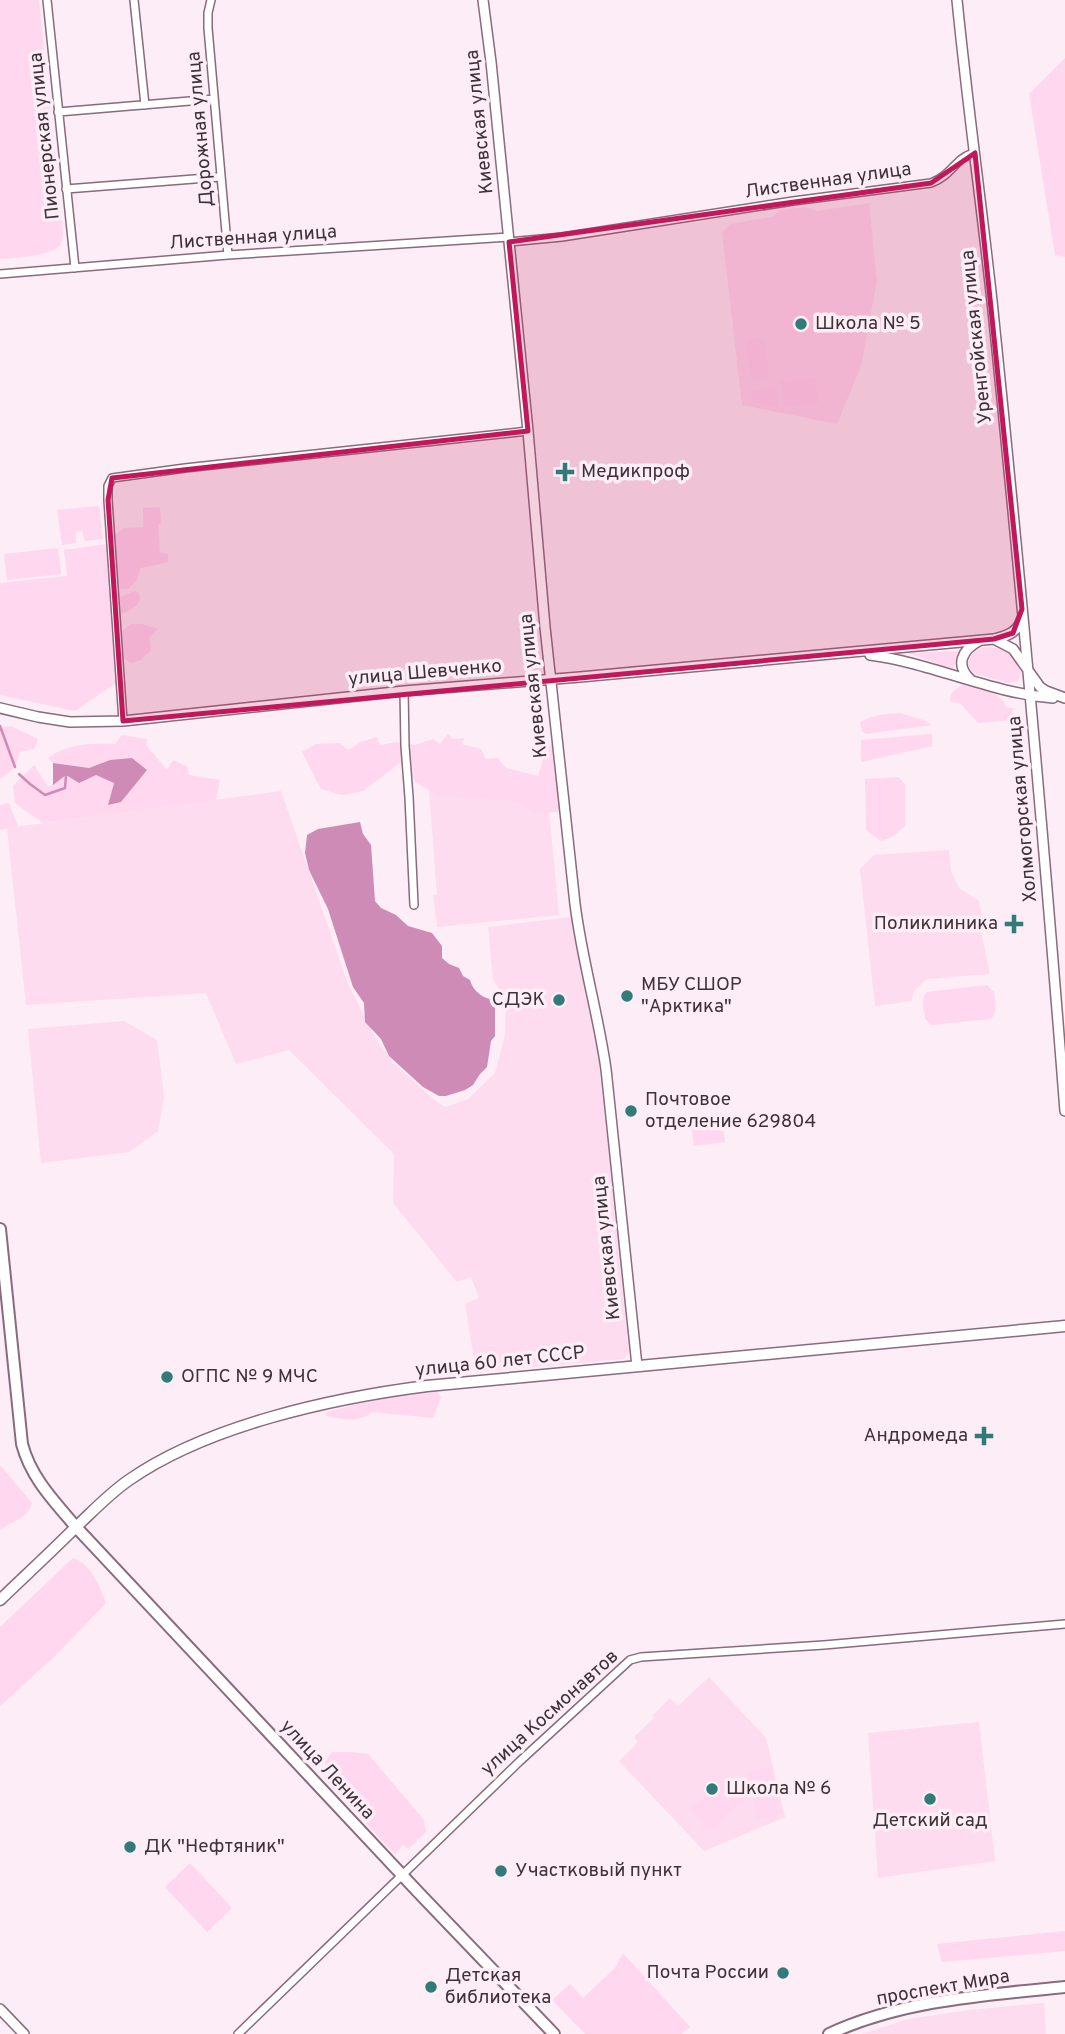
<svg xmlns="http://www.w3.org/2000/svg" width="1065" height="2034" font-family="Overpass,sans-serif">
  <rect width="100%" height="100%" fill="#fcedf6"/>
  <path fill="#fddcef" d="M869,203L877,281L861,366L837,424L742,405L722,232L731,224L772,217L781,210L805,207L817,211Z
    M546,780L559,915L437,927L433,895H437L429,790Z
    M281,791L348,984L375,1037L393,1063L437,1102L446,1107L468,1099L495,1073L505,1035L506,1002L493,979L488,927L572,917L599,1060L629,1352L624,1359L476,1372L465,1304L479,1298L471,1277L457,1282L393,1203L394,1154L289,1050L236,1064L206,993L26,1005L7,828Z
    M949,850L951,871L959,888L979,901L984,929L981,932L990,974L927,979L913,992L912,1001L875,1006L860,869L874,855Z
    M124,1021L157,1040L164,1096L158,1131L129,1152L41,1163L28,1029Z
    M709,1677L766,1738L785,1817L704,1851L619,1761L638,1742L634,1737L654,1718L652,1716L670,1698L678,1706Z
    M979,1722L995,1861L878,1878L868,1733Z
    M1044,2003L1046,2034H862L908,2019L969,2010Z"/>
  <path fill="#ffd7ef" d="M0,0H39L63,234C62,237 62,242 60,245C53,256 13,258 0,259Z
    M1065,58V257L1055,255L1029,94Z
    M758,338L765,344L769,379L752,381L746,345L752,339Z
    M815,378L818,403L784,407L781,382Z
    M776,387L778,406L752,402L751,390Z
    M99,506L103,539L85,541L82,531L76,532V543L62,545L57,510Z
    M160,507L161,523L158,525L160,552L168,554V562L141,568L136,581L128,589H119L115,535L124,528L143,527V508Z
    M107,544L116,683L75,711L0,695V583L67,576L64,550Z
    M58,548L61,574L7,580L4,554Z
    M135,591L139,593C143,605 131,610 121,614L120,597Z
    M131,624H142L158,629L149,638L151,650L141,660L132,663L124,659L122,631Z
    M992,647C1007,651 1029,662 1018,681L1008,683L973,673L968,665L969,657L980,648Z
    M959,651L953,669L908,653Z
    M962,685C977,689 1002,690 1006,707L1017,709L1012,710L1013,720L978,723L961,704L950,701C950,692 955,690 962,685Z
    M900,713L926,721L931,725L866,734L862,731L860,722C873,715 885,714 900,713Z
    M11,726L38,739L34,749L20,752L15,767L0,779V727Z
    M448,734L453,739L465,738L461,744L481,749L486,759L497,758L506,768L538,776L546,751L552,743L560,812L534,813L518,801L439,796L415,782L405,759L363,791L342,795L321,789L302,752L316,744L339,743L348,750L361,742L377,737L380,745L397,742L415,745L433,739L440,744Z
    M932,734V746L861,762V740Z
    M122,735L147,739L146,745L167,770L173,760L188,767L189,775L220,780L216,800L43,823L15,803L13,786L34,765L48,787L66,775H96L114,782L108,804L121,802L146,770L110,760L89,768L53,763L48,758C68,743 91,743 115,744Z
    M898,777L905,784V826L892,837L881,841L866,830L865,779Z
    M9,803L18,826L0,830V805Z
    M987,985L994,992C995,1001 998,1011 991,1019L932,1025L925,1019C924,1010 920,999 927,992Z
    M722,1119L725,1142L694,1146L691,1123Z
    M437,1391L441,1397L433,1418L373,1412C358,1423 343,1419 326,1416L327,1412L365,1402Z
    M0,1465L32,1503C28,1519 11,1521 0,1530Z
    M73,1558C92,1564 99,1586 106,1603L55,1656L0,1706V1627Z
    M332,1752H351L368,1754L424,1820L426,1832L408,1849L403,1845L395,1854L325,1780V1762Z
    M770,1766L781,1813L758,1819L746,1772Z
    M728,1775L747,1795L709,1830L690,1810Z
    M190,1863L232,1908L207,1932L165,1887Z
    M1065,1931V1951L942,1962L937,1944Z
    M623,1953L690,2027L681,2034H585L552,2000L570,1984L583,1998L615,1968Z"/>
  <path fill="#ce8bb5" d="M132,758L147,770L121,802L108,805L114,783L96,775L79,783L66,775L53,785V763L89,768L110,760Z
    M360,822L363,834L371,845L375,901L381,908L396,915L408,926L432,933L442,946V958L449,964L459,968L463,976L470,980C473,991 483,999 495,1000V1036L491,1041L487,1067L480,1074L473,1085L465,1090L446,1096H439L423,1087L389,1056L381,1039L365,1022L364,1003L353,987L328,909L309,870L305,853L307,835L318,829Z"/>
  <g fill="none" stroke-linecap="round" stroke-linejoin="round">
    <path stroke="#ce8bb5" stroke-width="2.5" d="M0,726L15,767
      M19,774L30,784L45,795L65,788L66,775"/>
    <g stroke="#896b7d" stroke-width="10">
      <path id="minor" d="M47,0L75,268
        M134,0L145,105
        M211,0L208,13V28L228,255
        M58,112L214,99
        M66,189L220,177
        M509,242L562,237L793,201L931,183C953,175 955,157 975,153
        M0,274L228,255L509,237
        M404,691L405,746L409,797L414,905
        M123,721L108,500V486L112,478L185,468L528,431
        M238,2034L520,1761L630,1660L641,1657L824,1645L1065,1624"/>
    </g>
    <g stroke="#896b7d" stroke-width="12">
      <path id="tertiary" d="M483,0L491,62L528,431L545,627L575,904C582,960 598,1013 606,1069L637,1366
        M957,0C967,101 981,201 992,301C1020,571 1044,841 1065,1111
        M994,639C1008,636 1018,632 1022,618
        M870,655C932,663 990,693 1053,698
        M970,679C955,665 962,650 979,641
        M0,708L38,717L70,722L123,721L404,691L580,677L994,639L1013,649L1040,687L1046,691L1065,698
        M0,2009L24,2034"/>
    </g>
    <g stroke="#896b7d" stroke-width="13">
      <path id="secondary" d="M0,1600C26,1575 52,1551 77,1526C94,1510 110,1493 129,1480C208,1425 333,1398 427,1386L1065,1326"/>
    </g>
    <g stroke="#896b7d" stroke-width="14">
      <path id="primary" d="M0,1229L22,1444C31,1478 54,1501 76,1527L418,1892L554,2034
        M829,2034C902,2000 986,1995 1065,1987"/>
    </g>
    <use href="#minor" stroke="#fff" stroke-width="7"/>
    <use href="#tertiary" stroke="#fff" stroke-width="9"/>
    <use href="#secondary" stroke="#fff" stroke-width="10"/>
    <use href="#primary" stroke="#fff" stroke-width="10"/>
  </g>
  <path fill="#c2185b" fill-opacity="0.2" stroke="#c2185b" stroke-width="5" stroke-linejoin="round" d="M975,153L1022,609L1013,633L994,639L123,721L108,500L112,478L528,431L509,242L931,183Z"/>
  <g fill="#327b78" stroke="#fcedf6" stroke-width="2.5">
    <circle cx="801" cy="324" r="7"/>
    <path d="M561.5 461.5h7v7h7v7h-7v7h-7v-7h-7v-7h7z"/>
    <path d="M1010.5 913.5h7v7h7v7h-7v7h-7v-7h-7v-7h7z"/>
    <circle cx="627" cy="996" r="7"/>
    <circle cx="559" cy="1000" r="7"/>
    <circle cx="631" cy="1111" r="7"/>
    <circle cx="167" cy="1377" r="7"/>
    <path d="M980.5 1425.5h7v7h7v7h-7v7h-7v-7h-7v-7h7z"/>
    <circle cx="712" cy="1789" r="7"/>
    <circle cx="930" cy="1799" r="7"/>
    <circle cx="130" cy="1847" r="7"/>
    <circle cx="501" cy="1871" r="7"/>
    <circle cx="783" cy="1973" r="7"/>
    <circle cx="431" cy="1987" r="7"/>
  </g>
  <g text-anchor="middle" dominant-baseline="central" stroke-width="7" stroke-linejoin="round" paint-order="stroke">
    <g font-size="19" fill="#3e3139" stroke="#fcedf6">
      <text transform="translate(480 122) rotate(-96)">Киевская улица</text>
      <text transform="translate(201 129) rotate(-95)">Дорожная улица</text>
      <text transform="translate(45 136) rotate(-96)">Пионерская улица</text>
      <text transform="translate(828 181) rotate(-8)">Лиственная улица</text>
      <text transform="translate(253 238) rotate(-4)">Лиственная улица</text>
      <text transform="translate(977 337) rotate(-96)">Уренгойская улица</text>
      <text transform="translate(425 673) rotate(-5)">улица Шевченко</text>
      <text transform="translate(534 686) rotate(-96)">Киевская улица</text>
      <text transform="translate(1023 809) rotate(-95)">Холмогорская улица</text>
      <text transform="translate(607 1248) rotate(-96)">Киевская улица</text>
      <text transform="translate(500 1362) rotate(-6)">улица 60 лет СССР</text>
      <text transform="translate(550 1713) rotate(-42)">улица Космонавтов</text>
      <text transform="translate(327 1770) rotate(47)">улица Ленина</text>
      <text transform="translate(943 1988) rotate(-10)">проспект Мира</text>
    </g>
    <g font-size="19" fill="#3e3139" stroke="#fcedf6" text-anchor="start">
      <text x="815" y="324">Школа № 5</text>
      <text x="581" y="472">Медикпроф</text>
      <text x="998" y="924" text-anchor="end">Поликлиника</text>
      <text x="641" y="985">МБУ СШОР<tspan x="641" dy="22">"Арктика"</tspan></text>
      <text x="545" y="1000" text-anchor="end">СДЭК</text>
      <text x="645" y="1100">Почтовое<tspan x="645" dy="22">отделение 629804</tspan></text>
      <text x="181" y="1377">ОГПС № 9 МЧС</text>
      <text x="968" y="1436" text-anchor="end">Андромеда</text>
      <text x="726" y="1789">Школа № 6</text>
      <text x="930" y="1821" text-anchor="middle">Детский сад</text>
      <text x="144" y="1847">ДК "Нефтяник"</text>
      <text x="515" y="1871">Участковый пункт</text>
      <text x="769" y="1973" text-anchor="end">Почта России</text>
      <text x="445" y="1976">Детская<tspan x="445" dy="22">библиотека</tspan></text>
    </g>
  </g>
</svg>
